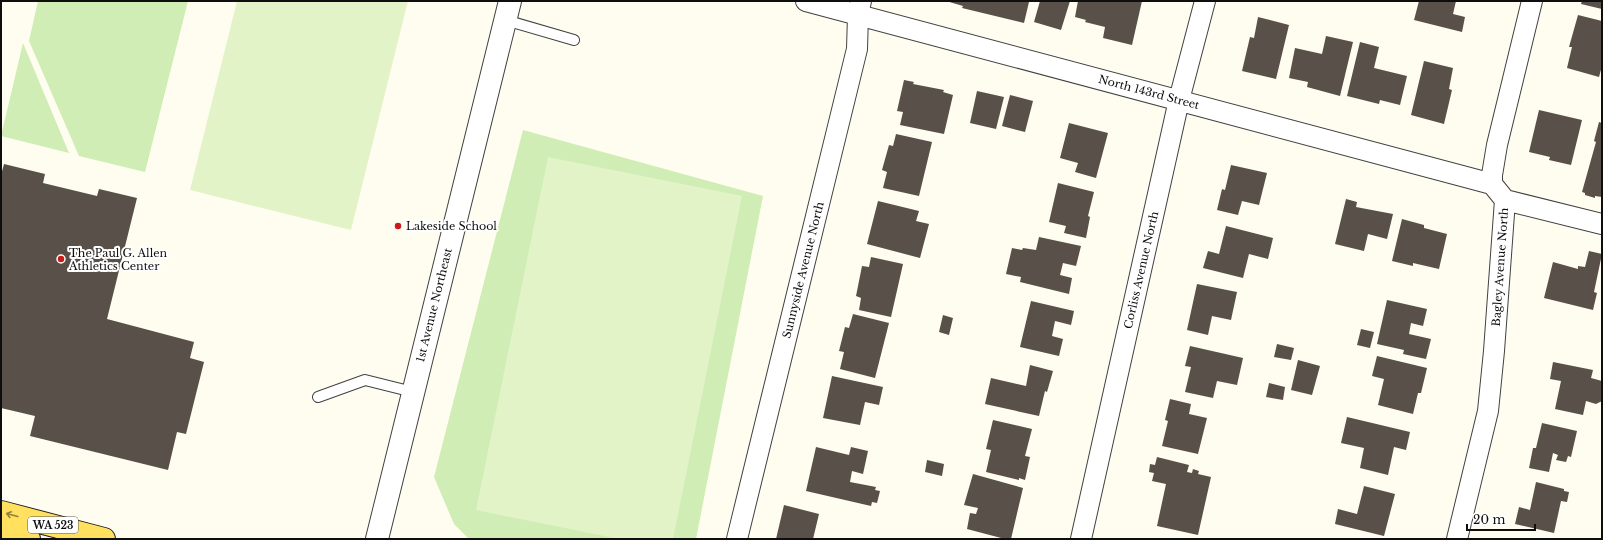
<svg xmlns="http://www.w3.org/2000/svg" width="1603" height="540" font-family="'Libre Baskerville',serif">
  <rect width="100%" height="100%" fill="#fffdef"/>
  <path fill="#cfedb5" d="M38,1H188L145,172L79,156L29,41Z
    M23,43L69,153L1,136Z
    M523,130L763,196L696,539H469L454,524L434,477Z"/>
  <path fill="#e2f4c7" d="M237,1H408L351,230L190,190Z
    M548,157L742,196L673,539H619L476,510Z"/>
  <path fill="#585049" d="M946,1H1027L1029,2L1024,23L962,8L963,6Z
    M1040,1H1070L1061,30L1034,22Z
    M1078,1H1142L1132,45L1103,38L1105,27L1085,22L1086,20L1075,17Z
    M1419,1H1456L1453,14L1465,17L1462,32L1414,20Z
    M1582,1H1602V9L1581,4Z
    M1578,15L1602,21V66L1599,77L1567,68L1572,47H1569Z
    M1258,17L1289,25L1276,79L1242,71L1250,37L1254,38Z
    M1326,36L1353,42L1340,96L1307,87L1308,82L1289,78L1295,48L1322,54Z
    M1360,42L1379,47L1374,68L1407,76L1400,105L1380,100L1379,104L1347,96Z
    M1424,61L1453,68L1449,89L1452,90L1444,124L1411,115Z
    M904,80L914,82L913,84L944,90L943,92L953,95L944,134L900,125L903,112L897,111Z
    M977,91L1004,97L996,129L970,123Z
    M1010,95L1033,101L1025,132L1002,126Z
    M1539,110L1582,120L1571,165L1549,160L1550,157L1529,152Z
    M1599,122L1602,123V197L1595,196V198L1585,195V193L1582,192L1596,142L1594,141Z
    M1069,123L1108,133L1096,178L1075,172L1078,163L1060,158Z
    M896,134L932,142L919,196L883,188L887,172L882,170L889,145L893,146Z
    M4,164L45,174L43,183L97,196L99,189L137,198L107,319L194,342L190,358L204,362L186,434L177,432L168,470L30,436L35,416L1,408V175Z
    M1231,165L1267,173L1259,205L1242,201L1238,215L1217,210L1222,189L1225,190Z
    M1058,183L1094,192L1088,216L1090,217L1086,238L1064,233L1066,226L1049,222Z
    M1346,199L1357,202L1356,207L1393,214L1387,239L1368,234L1364,251L1335,244Z
    M878,201L919,211L916,221L929,224L920,258L867,244Z
    M1402,219L1424,225V228L1447,234L1439,269L1413,263V266L1392,261Z
    M1226,226L1273,238L1268,259L1249,254L1243,278L1203,268L1208,251L1219,254Z
    M1039,237L1081,246L1076,266L1063,263L1060,275L1072,278L1069,294L1020,282L1021,277L1006,274L1012,248L1022,250L1023,248L1036,250Z
    M1589,251L1602,254L1594,292L1597,293L1593,310L1544,298L1553,262L1578,269V266L1585,267Z
    M871,257L903,264L891,317L859,310L861,298L856,296L862,266L869,267Z
    M1197,284L1237,292L1231,320L1212,316L1208,335L1187,330Z
    M1387,300L1427,309L1423,326L1411,323L1409,334L1431,339L1426,359L1403,354L1404,350L1377,344Z
    M1031,301L1074,311L1071,325L1055,321L1052,336L1063,339L1059,356L1020,347Z
    M853,314L889,323L875,378L840,369L844,352L839,351L845,327L849,328Z
    M943,315L953,318L949,335L939,332Z
    M1361,329L1374,332L1370,348L1357,345Z
    M1277,344L1294,348L1291,360L1274,357Z
    M1190,346L1243,358L1237,385L1217,381L1213,398L1185,392L1191,367L1185,366Z
    M1377,356L1427,368L1421,393H1418L1413,414L1378,405L1384,379L1372,376Z
    M1298,360L1320,366L1312,395L1291,390Z
    M1553,362L1593,370L1591,378L1602,381V401L1596,404L1586,401L1583,415L1555,409L1561,381L1550,379Z
    M1030,365L1053,371L1047,392L1045,391L1039,416L985,404L991,378L1026,386Z
    M832,376L883,387L879,405L865,402L860,425L823,418Z
    M1269,383L1285,387L1283,400L1266,397Z
    M1170,399L1191,404L1189,414L1207,418L1198,454L1162,446L1168,421L1165,420Z
    M1347,417L1410,432L1406,450L1394,447L1388,475L1360,468L1364,448L1341,443Z
    M993,420L1032,429L1025,456L1030,457L1025,480L1019,478V480L986,472L991,450L986,449Z
    M1542,423L1577,431L1571,457L1568,456L1566,462L1556,460L1558,455L1553,453L1549,472L1529,468L1533,448H1536Z
    M816,447L849,455L851,447L868,451L863,474L852,471L850,482L876,487L875,490L880,491L877,503L872,502L871,506L806,491Z
    M1157,457L1189,465L1187,472L1192,473L1193,469L1199,471L1198,474L1211,477L1198,535L1157,526L1166,484L1152,481L1154,473L1149,472L1150,464L1155,465Z
    M927,460L944,464L942,476L925,472Z
    M973,474L1023,488L1011,539H1005L967,529L970,513L976,514L978,508L964,505Z
    M1536,482L1564,489V491L1569,492L1567,502L1561,501L1554,533L1515,524L1519,507L1530,510Z
    M1364,486L1395,494L1384,536L1335,524L1338,509L1357,514Z
    M784,505L819,514L813,539H776Z"/>
  <g fill="none" stroke-linecap="round" stroke-linejoin="round">
    <g stroke="#414141" stroke-width="12">
      <path id="service" d="M505,20L574,40
        M318,397L365,380L413,392"/>
    </g>
    <g stroke="#414141" stroke-width="22">
      <path id="minor" d="M806,1L1492,184
        M1505,200L1602,224
        M737,539L857,49L858,15L861,1
        M1081,539L1179,100L1205,1
        M1457,539L1488,411L1494,351L1505,200L1492,184V175L1497,145L1532,1"/>
    </g>
    <g stroke="#414141" stroke-width="24">
      <path id="tertiary" d="M377,539L510,1"/>
    </g>
    <g stroke="#1f1f1f" stroke-width="24">
      <path id="primary" d="M1,512L104,539
        M1,532L29,539"/>
    </g>
    <use href="#service" stroke="#fff" stroke-width="10"/>
    <use href="#minor" stroke="#fff" stroke-width="20"/>
    <use href="#tertiary" stroke="#fff" stroke-width="22"/>
    <use href="#primary" stroke="#ffe05f" stroke-width="22"/>
  </g>
  <defs><path id="oneway-shaft" d="M-6 0H5M1.5-3L5.5 0L1.5 3" fill="none" stroke-width="1.6" stroke-linecap="round" stroke-linejoin="round"/></defs>
  <use stroke="#93823b" href="#oneway-shaft" transform="translate(12 515) rotate(-165)"/>
  <g fill="#cb1a19" stroke="#fff" stroke-width="1.5">
    <circle cx="398" cy="226" r="4"/>
    <circle cx="61" cy="259" r="4"/>
  </g>
  <g text-anchor="middle" dominant-baseline="central" stroke-width="4" stroke-linejoin="round" paint-order="stroke">
    <rect fill="#fff" stroke="#565656" stroke-width="1" x="28" y="517" width="50" height="16" rx="3"/>
    <g font-size="10" font-weight="bold" fill="#0e0e0e">
      <text x="53" y="525">WA 523</text>
    </g>
    <g font-size="11" fill="#0e0e0e" stroke="#fff">
      <text transform="translate(1149 92) rotate(15)">North 143rd Street</text>
      <text transform="translate(1500 267) rotate(-86)">Bagley Avenue North</text>
      <text transform="translate(803 270) rotate(-76)">Sunnyside Avenue North</text>
      <text transform="translate(1141 270) rotate(-77)">Corliss Avenue North</text>
      <text transform="translate(434 305) rotate(-76)">1st Avenue Northeast</text>
    </g>
    <g font-size="11" fill="#0e0e0e" stroke="#fff" text-anchor="start">
      <text x="406" y="226">Lakeside School</text>
      <text x="69" y="253">The Paul G. Allen<tspan x="69" dy="13">Athletics Center</tspan></text>
    </g>
  </g>
  <rect width="1603" height="540" fill="none" stroke="#0e0e0e" stroke-width="4"/>
  <path d="M1467 524v6h68v-6" fill="none" stroke="#0e0e0e" stroke-width="2"/>
  <text x="1473" y="524" font-size="12" fill="#0e0e0e" stroke="#ffffff" stroke-width="3" paint-order="stroke">20 m</text>
</svg>
